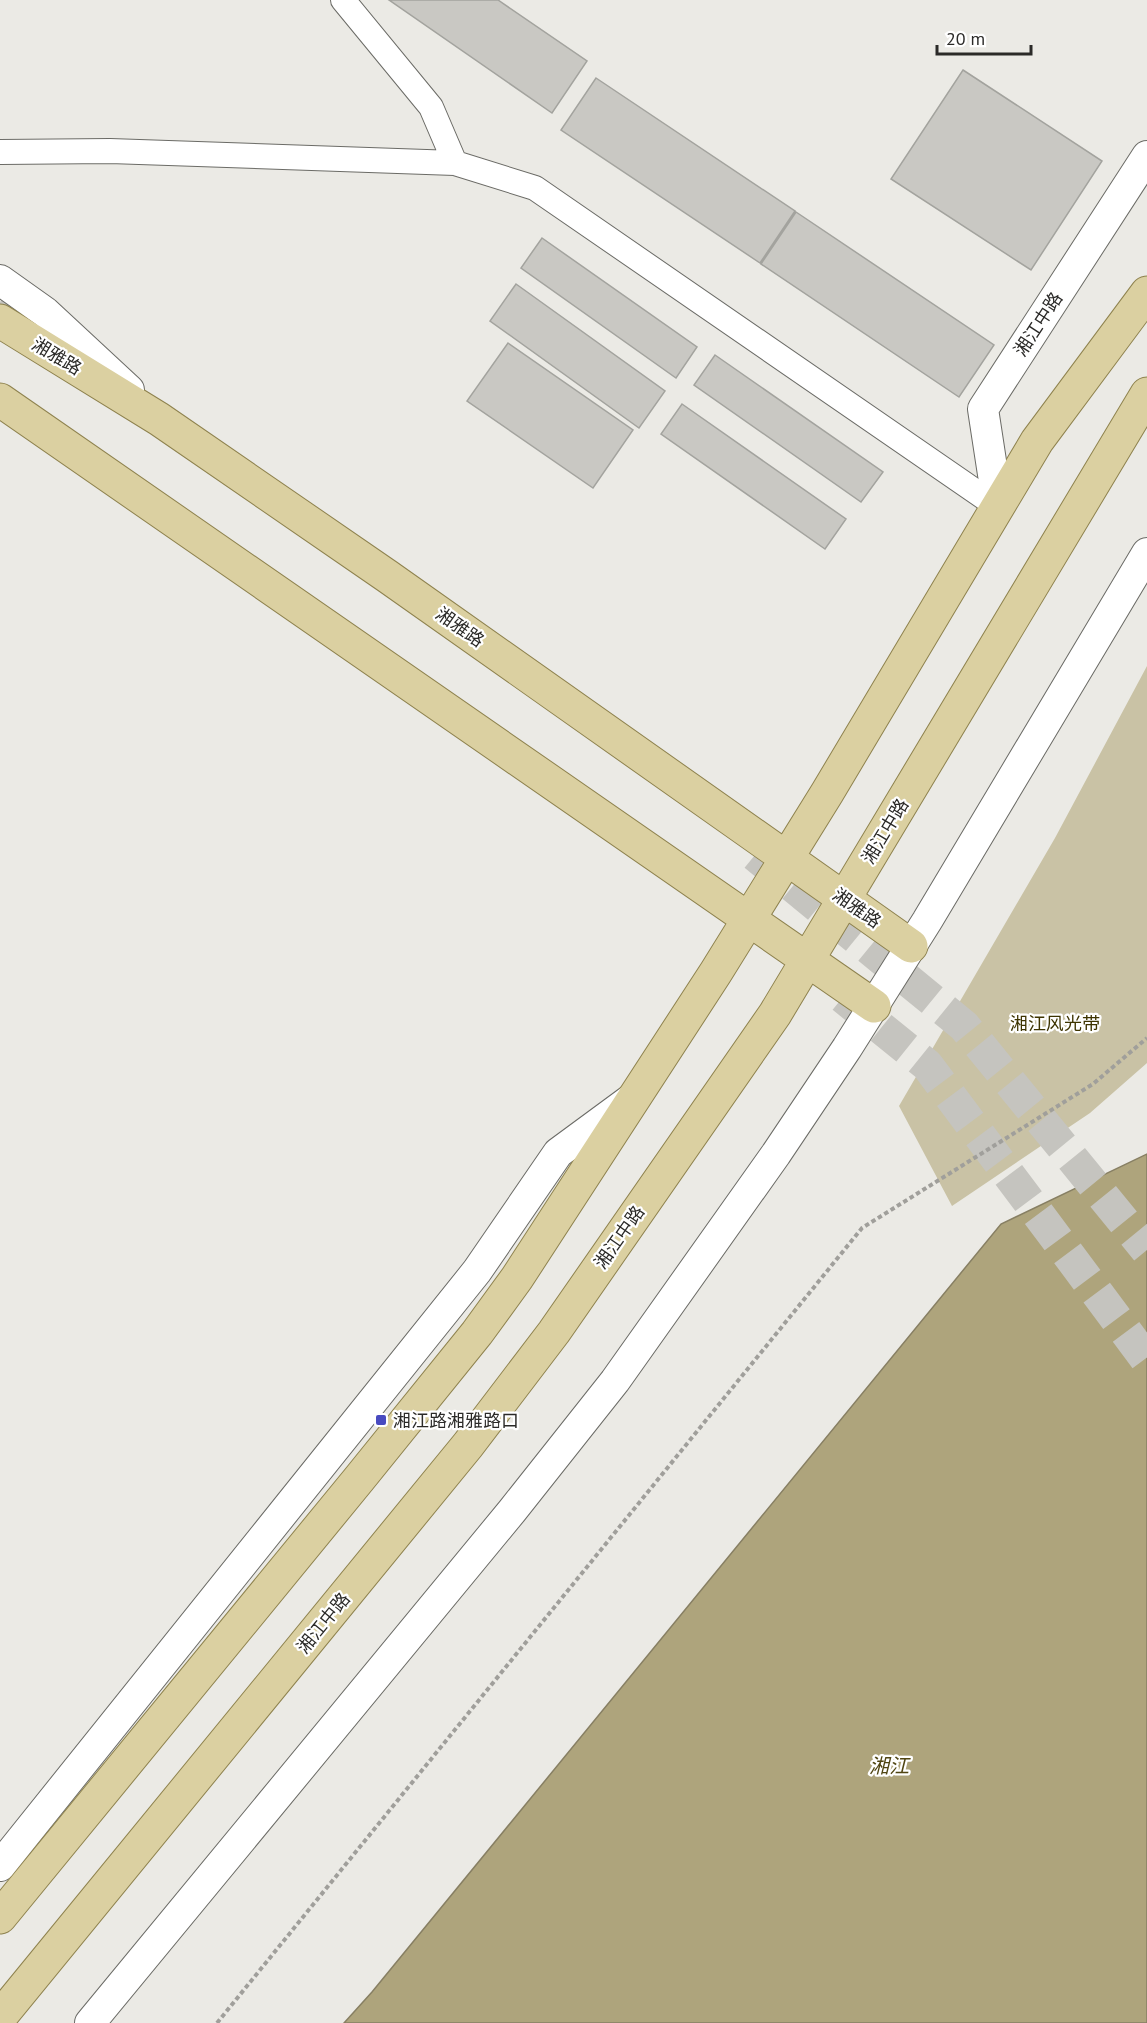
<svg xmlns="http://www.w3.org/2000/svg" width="1147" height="2023" font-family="'PT Sans','Noto Sans SC',sans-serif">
  <rect width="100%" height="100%" fill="#ebeae5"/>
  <path fill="#c9c2a5" d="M1147,666V1063L1090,1113L952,1206L899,1106L1055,838Z"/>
  <path fill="#aea47c" stroke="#877f63" stroke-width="1.5" d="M1147,1154V2023H344L372,1992L1001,1224Z"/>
  <path fill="#c9c8c3" stroke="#a3a39e" stroke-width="1.5" d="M389,0H498L587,61L552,113Z
    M963,70L1102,161L1031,270L891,179Z
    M596,78L795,211L760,263L561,130Z
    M796,212L994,345L959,397L761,264Z
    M542,238L697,347L676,378L521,268Z
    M516,284L665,391L639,428L490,321Z
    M508,343L633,430L593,488L467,401Z
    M715,355L883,472L861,502L694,385Z
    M682,404L846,519L825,549L661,434Z"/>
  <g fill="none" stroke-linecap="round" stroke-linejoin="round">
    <path stroke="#c5c4bf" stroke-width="33" stroke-dasharray="33 16" stroke-linecap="butt" d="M0,302L39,333
      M755,855L964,1026L1147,1250
      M843,997L927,1065L1147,1360"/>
    <g stroke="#6b6b66" stroke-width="26">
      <path id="minor" d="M343,0L431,107L455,163
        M0,152L110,151L455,163L535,188L998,507"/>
    </g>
    <g stroke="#6b6b66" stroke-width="32">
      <path id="tertiary" d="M0,280L45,312L129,390
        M998,507L983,409L1147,156
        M0,1866L477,1271L558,1153L630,1100
        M90,2023L512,1511L615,1381L776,1154L847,1048L927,921L1147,553"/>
    </g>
    <g stroke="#8e824e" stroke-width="35">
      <path id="primary" d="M0,321L159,419L387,576L911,946
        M0,400L874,1006
        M0,1917L359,1479L477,1333L517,1278L716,972L827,793L1037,441L1147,293
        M0,2017L468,1445L554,1332L775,1014L1147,394"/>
    </g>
    <path stroke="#a09f9b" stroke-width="4" stroke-dasharray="4.5 3" stroke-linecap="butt" d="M217,2023L862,1228L1093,1084L1147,1038"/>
    <use href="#minor" stroke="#fff" stroke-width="24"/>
    <use href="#tertiary" stroke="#fff" stroke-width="30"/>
    <use href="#primary" stroke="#dbd0a1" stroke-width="33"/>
  </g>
  <rect fill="#484ac0" stroke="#fff" stroke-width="2" x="375" y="1414" width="12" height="12" rx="3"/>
  <g text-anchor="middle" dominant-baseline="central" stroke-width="4.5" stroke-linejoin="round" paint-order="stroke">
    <g font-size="18" fill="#2b2a28" stroke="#fff">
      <text transform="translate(1038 324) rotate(-57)">湘江中路</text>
      <text transform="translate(57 356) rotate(31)">湘雅路</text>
      <text transform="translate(460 627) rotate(35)">湘雅路</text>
      <text transform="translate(885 831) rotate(-59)">湘江中路</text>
      <text transform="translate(857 908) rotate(35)">湘雅路</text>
      <text transform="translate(619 1237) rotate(-55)">湘江中路</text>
      <text transform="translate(323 1623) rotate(-51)">湘江中路</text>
    </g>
    <g font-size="18" fill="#3d3300" stroke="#fff">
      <text x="1055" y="1023">湘江风光带</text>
    </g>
    <g font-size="18" fill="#2b2a28" stroke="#fff" text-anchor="start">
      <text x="393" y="1420">湘江路湘雅路口</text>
    </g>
    <g font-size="20" font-style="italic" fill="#504512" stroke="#fff">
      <text x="889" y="1766">湘江</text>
    </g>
  </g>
  <path d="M937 45v9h94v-9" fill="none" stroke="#2b2a28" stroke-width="3"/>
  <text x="946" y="45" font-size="18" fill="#2b2a28" stroke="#ffffff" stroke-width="4.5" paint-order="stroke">20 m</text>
</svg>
